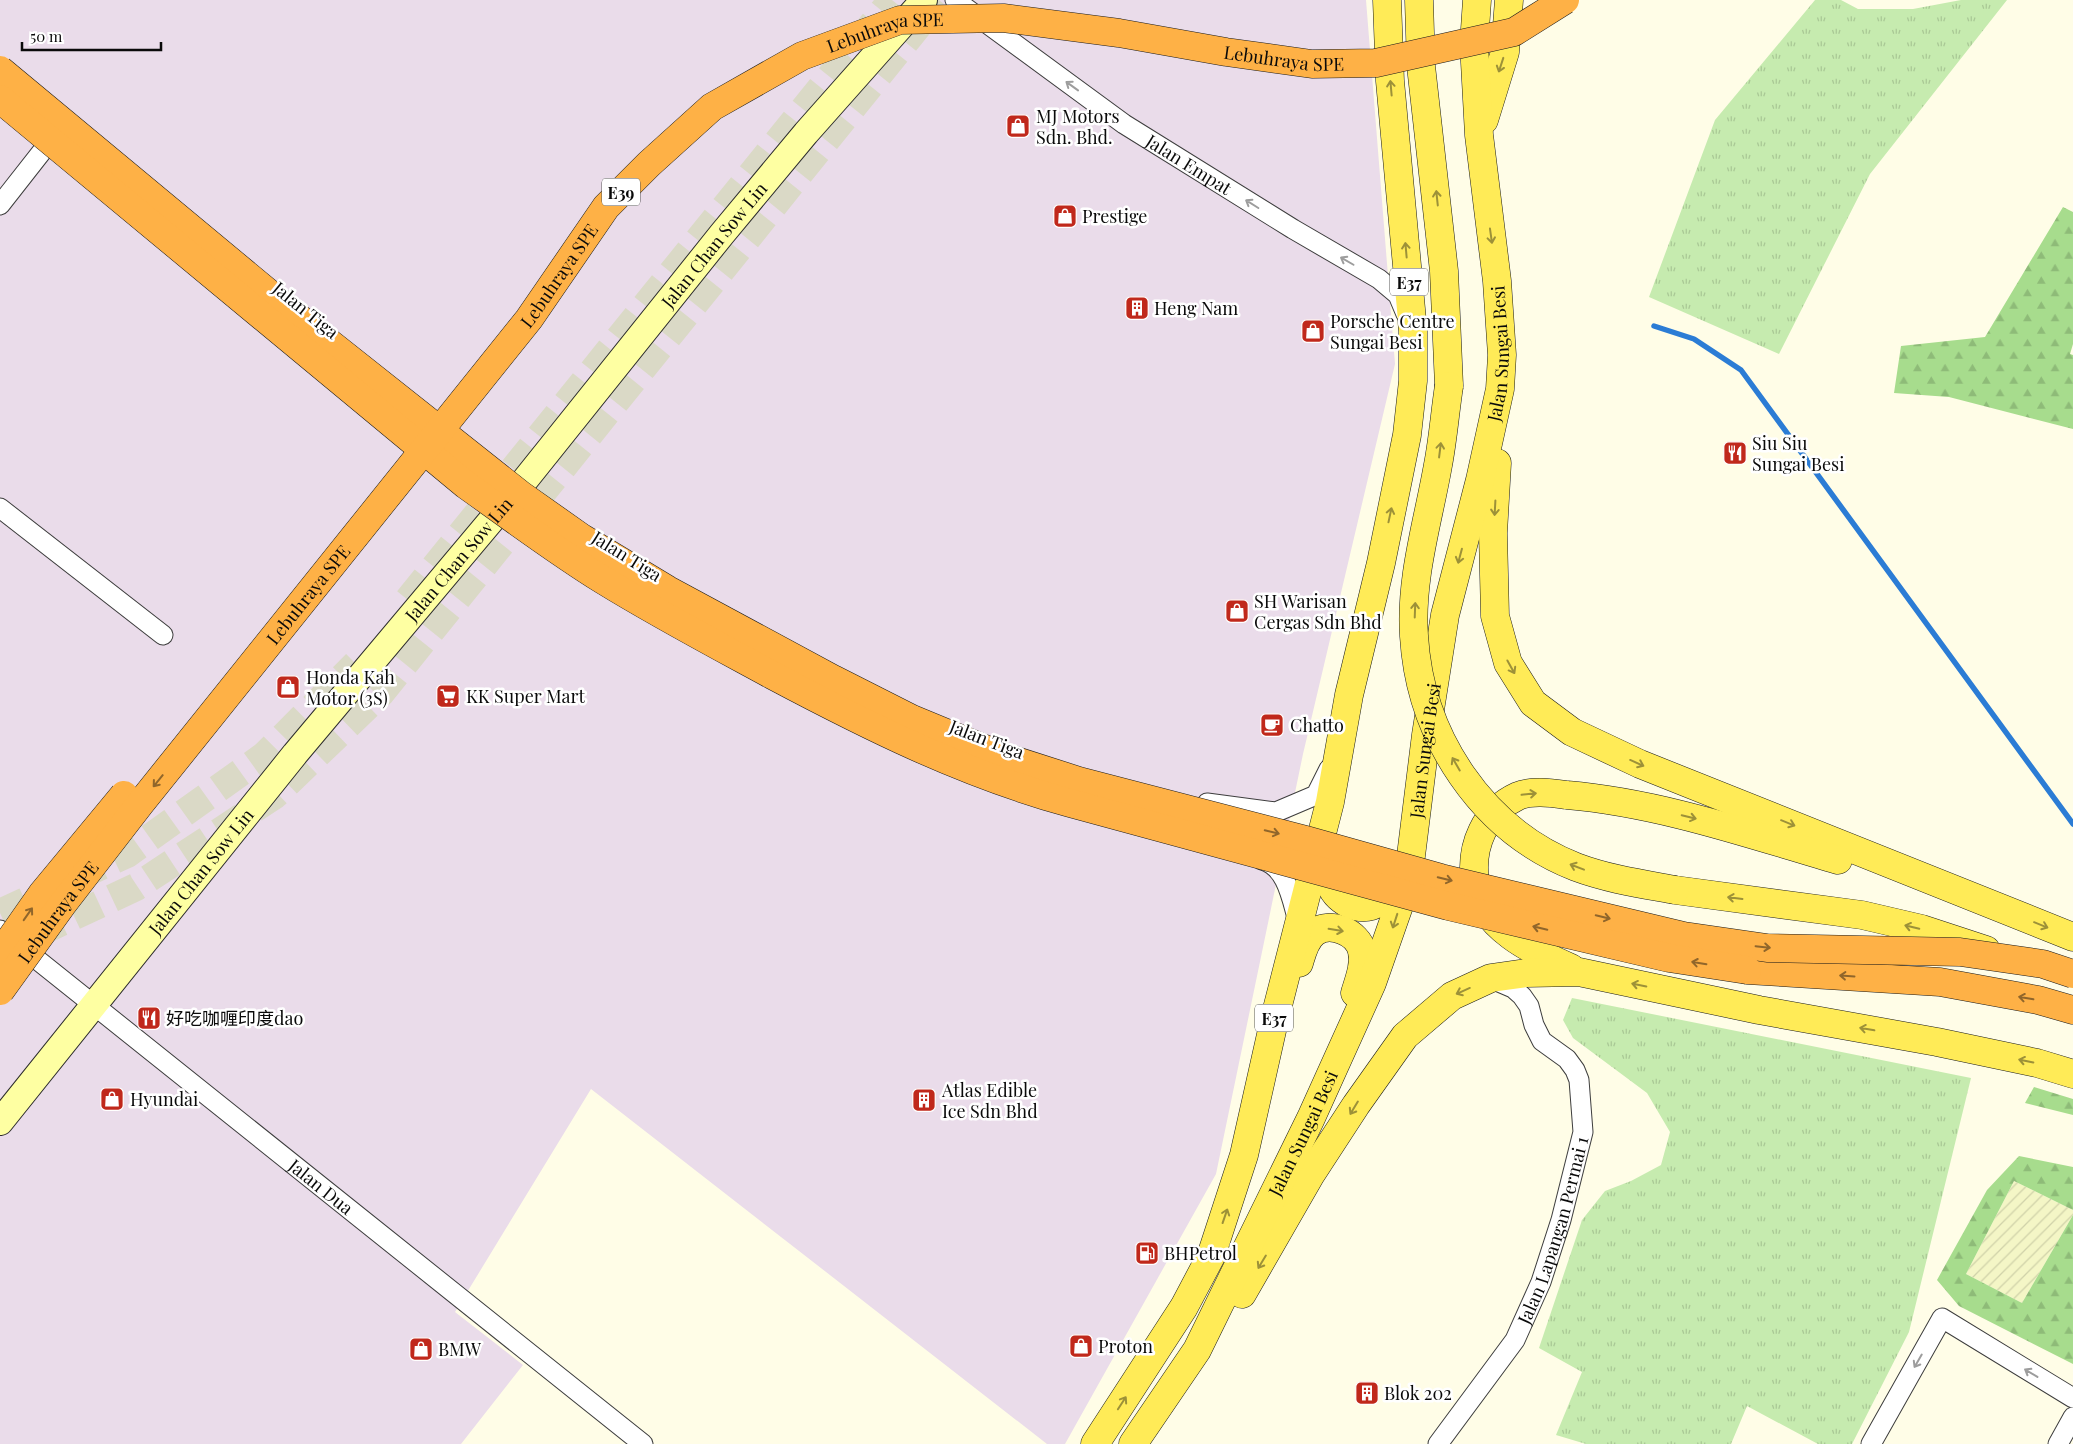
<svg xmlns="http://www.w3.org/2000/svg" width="2073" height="1444" font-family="'Playfair Display','Noto Sans SC',serif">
  <defs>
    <pattern id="farmland-furrows" width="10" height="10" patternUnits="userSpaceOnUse" patternTransform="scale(1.25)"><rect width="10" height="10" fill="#f4f6c6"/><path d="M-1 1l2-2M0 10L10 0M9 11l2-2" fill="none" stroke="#d0d2a9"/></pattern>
    <pattern id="grass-tufts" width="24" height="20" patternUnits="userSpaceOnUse" patternTransform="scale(1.25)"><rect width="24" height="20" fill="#c6ebaf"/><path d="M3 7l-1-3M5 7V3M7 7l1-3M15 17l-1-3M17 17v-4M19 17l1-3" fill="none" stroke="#a9c895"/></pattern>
    <pattern id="forest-firs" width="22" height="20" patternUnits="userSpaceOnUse" patternTransform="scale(1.25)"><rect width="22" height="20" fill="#a7dc8d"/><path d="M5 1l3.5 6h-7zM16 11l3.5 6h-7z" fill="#8ebb78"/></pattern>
  </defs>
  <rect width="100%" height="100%" fill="#fffde7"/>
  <path fill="#eadcea" d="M0,0H1366L1395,364L1303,754L1216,1174L1065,1444H1047L591,1089L455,1312L523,1365L461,1444H0Z"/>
  <path fill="url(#farmland-furrows)" d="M2014,1181L2073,1210V1215L2022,1303L1966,1274Z"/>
  <path fill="url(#grass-tufts)" d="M1815,0H1841L1858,9H1913L1961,0H2007L1870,174L1779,354L1649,297L1715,120Z
    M1572,998L1971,1078L1909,1332L1852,1444H1818L1747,1406L1731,1444H1586L1556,1435L1582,1372L1539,1348L1582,1220L1605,1191L1631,1181L1661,1165L1670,1132L1647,1093L1573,1038L1563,1020Z"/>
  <path fill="url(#forest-firs)" d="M2063,207L2073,212V344L2070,354L2073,355V429L1949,397L1894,393L1901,346L1985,337Z
    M2034,1087L2073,1099V1115L2025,1103Z
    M2019,1156L2073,1167V1210L2014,1181L1966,1274L2022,1303L2073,1215V1364L1959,1306L1937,1280L1987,1190Z"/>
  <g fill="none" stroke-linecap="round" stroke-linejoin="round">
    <path stroke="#2b7cd5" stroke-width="5.5" d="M1654,326L1694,339L1741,370L2073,824"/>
    <path stroke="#dad9c6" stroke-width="28" stroke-dasharray="28 14" stroke-linecap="butt" d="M408,600L892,0
      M0,913L127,854L265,755L356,664
      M36,934L136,887L275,795L381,693L939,0"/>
    <g stroke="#3d3d3d" stroke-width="21">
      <g id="street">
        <path id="s1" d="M955,0L1124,124L1293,229L1379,279L1398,295L1406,314"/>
        <path d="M0,205L58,131"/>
        <path d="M0,508L163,635"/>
        <path d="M1207,803L1276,812L1316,795L1329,769"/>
        <path d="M1262,860C1287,866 1292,901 1298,921"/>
        <path id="s2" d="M0,930L643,1444"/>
        <path id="s3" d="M1438,1444L1515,1340L1541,1282L1561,1220L1583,1132L1579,1080L1575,1070L1567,1059L1542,1041L1534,1025L1529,1006L1522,996L1513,988L1492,979"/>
        <path d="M1871,1444L1942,1318L2073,1398"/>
        <path d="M2058,1444L2073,1417"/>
      </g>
    </g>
    <g stroke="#2c2c2c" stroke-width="28">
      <g id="secondary">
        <path id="s4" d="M0,1122L295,754L521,485L722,234L806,133L924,0"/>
      </g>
    </g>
    <g stroke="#1b1b1b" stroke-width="29">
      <g id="primary">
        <path d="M1419,0L1421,66L1444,271L1449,386"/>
        <path d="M1484,120L1505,52L1509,0"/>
        <path d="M1497,463L1493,533L1495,616L1508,663L1533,703L1572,732L1640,764L2073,937"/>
        <path d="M1336,853L1332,888C1341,906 1370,916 1384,897C1390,889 1392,877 1394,867"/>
        <path d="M1675,890L1862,915L1922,929L1986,950"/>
        <path d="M1299,963C1302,953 1305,939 1315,932C1330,921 1358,932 1362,951C1365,965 1359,980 1355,993"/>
        <path d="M1571,968C1534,952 1480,927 1475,881C1470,846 1485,811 1518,796C1532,790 1552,793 1567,795C1660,803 1749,834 1838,860"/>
        <path d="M1242,1294L1311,1174L1356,1105L1405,1036L1452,996L1491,978L1526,973L1579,972L1759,1010L1937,1042L2037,1063L2073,1074"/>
        <path d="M1095,1444L1184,1307L1211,1256L1244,1155L1275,1017L1330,802L1349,695L1381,563L1407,435L1413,381V331L1390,81L1387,0"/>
        <path id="s5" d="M1133,1444L1197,1350L1311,1118L1372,983L1408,880L1426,735L1445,615L1480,480L1500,389L1502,355L1497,281L1479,135L1474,44L1477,0"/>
      </g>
    </g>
    <g stroke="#1b1b1b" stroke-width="29">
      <path id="highway" d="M1747,970L1940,982L2038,1000L2073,1010"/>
    </g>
    <use href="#street" stroke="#fff" stroke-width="19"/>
    <use href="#secondary" stroke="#feffa2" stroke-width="26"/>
    <use href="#primary" stroke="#ffeb57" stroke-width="28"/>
    <use href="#highway" stroke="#feb146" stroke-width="28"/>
    <g stroke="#1b1b1b" stroke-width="29" stroke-linecap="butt">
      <path id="primary-bridge" d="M1449,386C1445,412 1443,439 1438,465C1428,522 1410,578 1414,636C1420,737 1482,830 1576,867C1608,879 1642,884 1675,890"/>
    </g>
    <g stroke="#1b1b1b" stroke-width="29" stroke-linecap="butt">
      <g id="highway-bridge">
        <path d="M0,70L313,330L521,495L582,538L668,590L833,679L912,719L1004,757L1079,781L1306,840L1441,878L1684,936L1767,948L1960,952L2043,964L2073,974"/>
        <path d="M0,99L466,485C511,517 556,551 603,580C658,614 715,644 772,675C868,726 964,774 1070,803L1448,906L1669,958L1747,970"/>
        <path d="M0,954L42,894L124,795"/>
        <path id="s6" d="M0,991L62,905L140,804L529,319L606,207L649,164L712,107L802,56L900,20L1003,18L1119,33L1226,52L1312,64L1376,63L1514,32L1565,0"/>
      </g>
    </g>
    <use href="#primary-bridge" stroke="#ffeb57" stroke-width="28"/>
    <use href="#highway-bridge" stroke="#feb146" stroke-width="28"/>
  </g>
  <defs><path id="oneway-shaft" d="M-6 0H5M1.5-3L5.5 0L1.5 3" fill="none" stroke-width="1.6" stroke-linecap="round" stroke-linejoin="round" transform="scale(1.25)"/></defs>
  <g stroke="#9d9138">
    <use href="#oneway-shaft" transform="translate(1501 65) rotate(108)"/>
    <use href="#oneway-shaft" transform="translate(1391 88) rotate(-95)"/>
    <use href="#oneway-shaft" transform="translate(1437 198) rotate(-96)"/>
    <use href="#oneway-shaft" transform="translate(1491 236) rotate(82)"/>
    <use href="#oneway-shaft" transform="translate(1406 250) rotate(-95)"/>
    <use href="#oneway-shaft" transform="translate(1440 450) rotate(-83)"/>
    <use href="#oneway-shaft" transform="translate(1495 508) rotate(93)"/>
    <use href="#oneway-shaft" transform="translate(1390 515) rotate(-78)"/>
    <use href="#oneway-shaft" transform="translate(1460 556) rotate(105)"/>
    <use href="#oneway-shaft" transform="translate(1415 610) rotate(-88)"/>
    <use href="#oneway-shaft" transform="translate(1511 667) rotate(61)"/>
    <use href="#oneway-shaft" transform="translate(1637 763) rotate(24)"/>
    <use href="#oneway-shaft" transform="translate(1456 764) rotate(-120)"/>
    <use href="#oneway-shaft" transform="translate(1529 794) rotate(-6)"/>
    <use href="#oneway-shaft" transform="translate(1689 817) rotate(13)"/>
    <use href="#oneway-shaft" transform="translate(1788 823) rotate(22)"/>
    <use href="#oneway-shaft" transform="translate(1577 867) rotate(-159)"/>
    <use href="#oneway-shaft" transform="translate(1735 898) rotate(-173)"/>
    <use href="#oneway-shaft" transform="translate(1395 921) rotate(108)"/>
    <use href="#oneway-shaft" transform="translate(2041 925) rotate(22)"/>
    <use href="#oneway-shaft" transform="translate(1912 927) rotate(-167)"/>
    <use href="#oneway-shaft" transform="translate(1336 930) rotate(9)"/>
    <use href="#oneway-shaft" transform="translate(1639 985) rotate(-168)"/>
    <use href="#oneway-shaft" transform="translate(1463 991) rotate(156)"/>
    <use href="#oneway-shaft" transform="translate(1867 1029) rotate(-170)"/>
    <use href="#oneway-shaft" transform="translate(2026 1061) rotate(-168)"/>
    <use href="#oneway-shaft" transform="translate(1354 1108) rotate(121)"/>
    <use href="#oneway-shaft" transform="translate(1225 1216) rotate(-71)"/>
    <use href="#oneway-shaft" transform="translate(1262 1262) rotate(121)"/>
    <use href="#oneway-shaft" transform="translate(1122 1403) rotate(-57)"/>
  </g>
  <g stroke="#9d9d9d">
    <use href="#oneway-shaft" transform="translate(1072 86) rotate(-144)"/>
    <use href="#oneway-shaft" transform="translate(1252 204) rotate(-148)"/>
    <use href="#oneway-shaft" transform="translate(1347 261) rotate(-150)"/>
    <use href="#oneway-shaft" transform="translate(1918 1361) rotate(120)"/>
    <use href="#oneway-shaft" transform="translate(2031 1373) rotate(-149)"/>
  </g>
  <g stroke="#90662b">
    <use href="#oneway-shaft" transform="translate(158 781) rotate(129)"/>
    <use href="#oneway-shaft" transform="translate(1272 832) rotate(14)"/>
    <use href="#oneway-shaft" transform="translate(1445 879) rotate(14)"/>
    <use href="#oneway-shaft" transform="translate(28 914) rotate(-55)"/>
    <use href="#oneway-shaft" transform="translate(1603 917) rotate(14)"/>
    <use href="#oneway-shaft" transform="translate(1540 928) rotate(-167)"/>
    <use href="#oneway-shaft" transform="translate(1763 947) rotate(6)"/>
    <use href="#oneway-shaft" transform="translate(1699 963) rotate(-171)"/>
    <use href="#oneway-shaft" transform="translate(1847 976) rotate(-176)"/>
    <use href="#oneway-shaft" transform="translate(2026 998) rotate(-170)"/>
  </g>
  <defs>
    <g id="shop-square" transform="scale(1.25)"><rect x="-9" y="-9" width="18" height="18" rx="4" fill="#c0281b" stroke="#fff"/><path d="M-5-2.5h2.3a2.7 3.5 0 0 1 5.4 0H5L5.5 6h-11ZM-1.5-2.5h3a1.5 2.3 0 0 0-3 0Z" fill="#fff"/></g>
    <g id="building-square" transform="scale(1.25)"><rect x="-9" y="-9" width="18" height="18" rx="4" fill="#c0281b" stroke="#fff"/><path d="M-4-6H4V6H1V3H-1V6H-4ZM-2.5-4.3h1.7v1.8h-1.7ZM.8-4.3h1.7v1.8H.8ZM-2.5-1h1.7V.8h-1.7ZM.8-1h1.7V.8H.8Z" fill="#fff"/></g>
    <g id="restaurant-square" transform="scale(1.25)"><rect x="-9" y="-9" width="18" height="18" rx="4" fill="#c0281b" stroke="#fff"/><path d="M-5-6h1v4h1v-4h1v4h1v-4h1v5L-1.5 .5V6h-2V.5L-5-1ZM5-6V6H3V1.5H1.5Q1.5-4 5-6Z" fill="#fff"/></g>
    <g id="supermarket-square" transform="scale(1.25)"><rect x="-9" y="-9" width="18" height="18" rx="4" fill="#c0281b" stroke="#fff"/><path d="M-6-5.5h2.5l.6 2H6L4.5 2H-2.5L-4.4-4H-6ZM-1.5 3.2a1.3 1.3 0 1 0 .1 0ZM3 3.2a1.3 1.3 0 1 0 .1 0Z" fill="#fff"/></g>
    <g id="cafe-square" transform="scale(1.25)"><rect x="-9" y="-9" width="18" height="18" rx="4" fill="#c0281b" stroke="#fff"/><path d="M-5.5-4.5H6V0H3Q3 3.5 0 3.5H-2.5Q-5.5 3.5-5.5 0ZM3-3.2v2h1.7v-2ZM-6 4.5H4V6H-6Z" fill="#fff"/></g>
    <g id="fuel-square" transform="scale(1.25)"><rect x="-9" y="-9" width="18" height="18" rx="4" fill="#c0281b" stroke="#fff"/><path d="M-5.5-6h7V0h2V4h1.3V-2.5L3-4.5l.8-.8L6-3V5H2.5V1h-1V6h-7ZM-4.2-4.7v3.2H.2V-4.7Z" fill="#fff"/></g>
  </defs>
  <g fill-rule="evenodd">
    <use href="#shop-square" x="1018" y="126"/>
    <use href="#shop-square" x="1065" y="216"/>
    <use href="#building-square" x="1137" y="308"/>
    <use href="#shop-square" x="1313" y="331"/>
    <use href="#restaurant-square" x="1735" y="453"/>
    <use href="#shop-square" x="1237" y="611"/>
    <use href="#shop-square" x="288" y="687"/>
    <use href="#supermarket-square" x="448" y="696"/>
    <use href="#cafe-square" x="1272" y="725"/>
    <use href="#restaurant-square" x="149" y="1018"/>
    <use href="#shop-square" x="112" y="1099"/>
    <use href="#building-square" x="924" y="1100"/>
    <use href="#fuel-square" x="1147" y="1253"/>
    <use href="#shop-square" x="1081" y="1346"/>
    <use href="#shop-square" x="421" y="1349"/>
    <use href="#building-square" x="1367" y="1393"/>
  </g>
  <g text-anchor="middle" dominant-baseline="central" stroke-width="5" stroke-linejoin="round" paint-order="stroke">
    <g fill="#fff" stroke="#545454" stroke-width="1">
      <rect x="602" y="178.5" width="38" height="27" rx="4"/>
      <rect x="1390" y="268.5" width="38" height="27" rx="4"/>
      <rect x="1255" y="1004.5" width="38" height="27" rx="4"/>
    </g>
    <g font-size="16" font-weight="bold" fill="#0a0a0a">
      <text x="621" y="192">E39</text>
      <text x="1409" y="282">E37</text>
      <text x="1274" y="1018">E37</text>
    </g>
    <g font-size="18" fill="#0a0a0a" stroke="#fff">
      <text stroke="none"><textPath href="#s6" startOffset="1328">Lebuhraya SPE</textPath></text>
      <text stroke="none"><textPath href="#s6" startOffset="1732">Lebuhraya SPE</textPath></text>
      <text stroke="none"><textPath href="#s1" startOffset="286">Jalan Empat</textPath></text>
      <text stroke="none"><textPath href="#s4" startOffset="1131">Jalan Chan Sow Lin</textPath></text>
      <text stroke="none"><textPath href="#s6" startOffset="908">Lebuhraya SPE</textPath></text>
      <text transform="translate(306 310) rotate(39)">Jalan Tiga</text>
      <text stroke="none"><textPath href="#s5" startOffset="1165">Jalan Sungai Besi</textPath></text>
      <text transform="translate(627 556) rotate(32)">Jalan Tiga</text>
      <text stroke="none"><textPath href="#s4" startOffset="726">Jalan Chan Sow Lin</textPath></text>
      <text stroke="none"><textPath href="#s6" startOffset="502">Lebuhraya SPE</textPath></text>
      <text transform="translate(987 739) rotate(21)">Jalan Tiga</text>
      <text stroke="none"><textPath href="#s5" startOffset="760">Jalan Sungai Besi</textPath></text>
      <text stroke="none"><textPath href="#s4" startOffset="321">Jalan Chan Sow Lin</textPath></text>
      <text stroke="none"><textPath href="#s6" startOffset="98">Lebuhraya SPE</textPath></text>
      <text stroke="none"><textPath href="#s5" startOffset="355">Jalan Sungai Besi</textPath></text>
      <text stroke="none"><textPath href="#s2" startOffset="411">Jalan Dua</textPath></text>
      <text stroke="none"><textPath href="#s3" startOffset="246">Jalan Lapangan Permai 1</textPath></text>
    </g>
    <g font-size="18" fill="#0a0a0a" stroke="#fff" text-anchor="start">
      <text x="1036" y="116">MJ Motors<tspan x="1036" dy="21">Sdn. Bhd.</tspan></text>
      <text x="1082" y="216">Prestige</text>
      <text x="1154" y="308">Heng Nam</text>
      <text x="1330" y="321">Porsche Centre<tspan x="1330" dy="21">Sungai Besi</tspan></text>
      <text x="1752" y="443">Siu Siu<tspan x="1752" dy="21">Sungai Besi</tspan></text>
      <text x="1254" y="601">SH Warisan<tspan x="1254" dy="21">Cergas Sdn Bhd</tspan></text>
      <text x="306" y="677">Honda Kah<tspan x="306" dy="21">Motor (3S)</tspan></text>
      <text x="466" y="696">KK Super Mart</text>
      <text x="1290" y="725">Chatto</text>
      <text x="166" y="1018">好吃咖喱印度dao</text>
      <text x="942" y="1090">Atlas Edible<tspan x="942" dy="21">Ice Sdn Bhd</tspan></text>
      <text x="130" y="1099">Hyundai</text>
      <text x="1164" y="1253">BHPetrol</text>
      <text x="1098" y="1346">Proton</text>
      <text x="438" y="1349">BMW</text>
      <text x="1384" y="1393">Blok 202</text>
    </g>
  </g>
  <path d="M22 42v8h139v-8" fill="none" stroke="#0a0a0a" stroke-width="2.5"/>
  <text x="30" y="42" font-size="15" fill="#0a0a0a" stroke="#ffffff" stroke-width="4" paint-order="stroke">50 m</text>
</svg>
